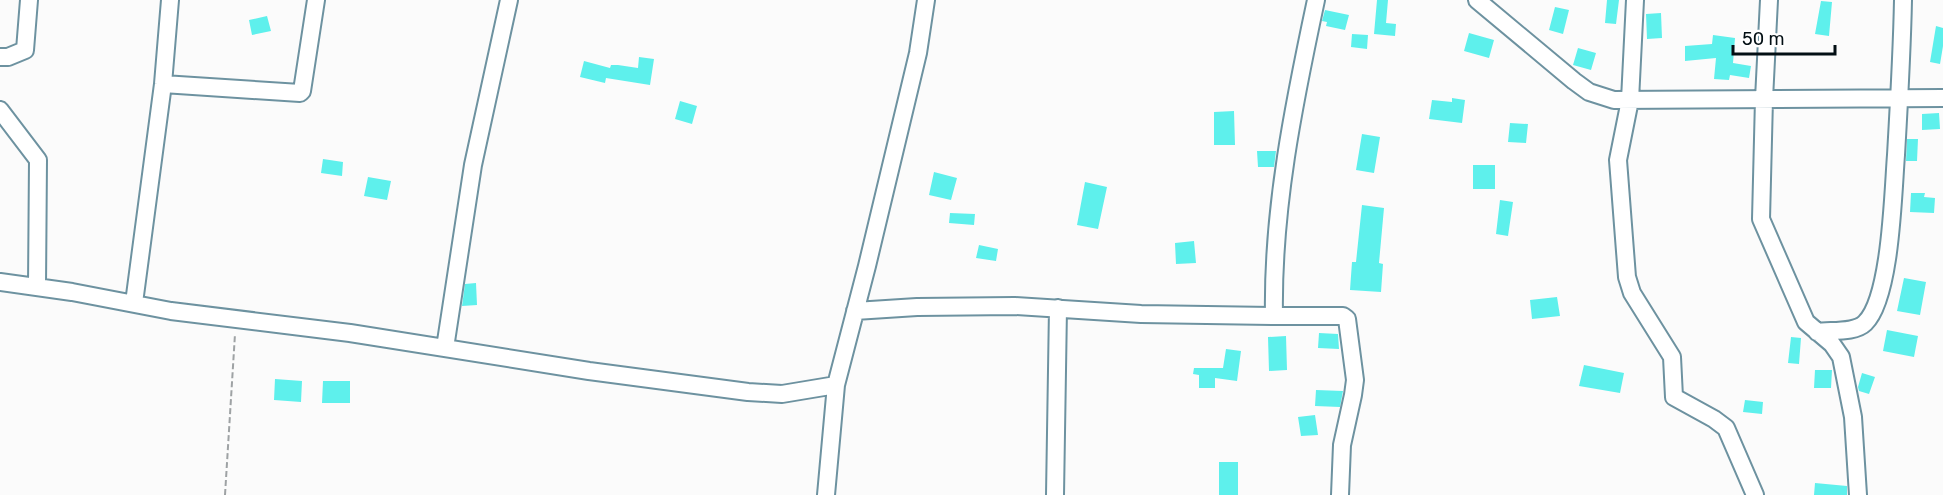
<svg xmlns="http://www.w3.org/2000/svg" width="1943" height="495" font-family="Rubik,sans-serif">
  <rect width="100%" height="100%" fill="#fbfbfb"/>
  <path fill="#5ef0ec" d="M1377,0H1388L1386,23L1396,24L1395,36L1374,34Z
    M1607,0H1619L1616,24L1605,23Z
    M1821,1L1832,2L1829,36L1815,34Z
    M1555,7L1569,10L1563,34L1549,30Z
    M1325,10L1349,15L1345,30L1326,26L1327,22L1322,21Z
    M1661,13L1662,38L1647,39L1646,14Z
    M267,16L271,31L252,35L249,20Z
    M1936,26L1943,28V46L1940,64L1930,62Z
    M1469,33L1494,40L1489,58L1464,51Z
    M1352,34L1368,35L1367,49L1351,47Z
    M1713,35L1735,38L1733,63L1751,66L1749,78L1730,75L1729,80L1714,79L1716,58L1685,61V46L1712,44Z
    M1578,48L1596,53L1591,70L1573,65Z
    M639,57L654,59L650,85L606,78L605,83L580,77L584,61L610,68L611,65H618L638,68Z
    M1452,98L1465,100L1462,123L1429,119L1432,100L1452,102Z
    M680,101L697,106L692,124L675,119Z
    M1234,111L1235,145H1214V112Z
    M1939,113L1940,129L1922,130V114Z
    M1510,123L1528,124L1526,143L1508,142Z
    M1362,134L1380,137L1374,173L1356,170Z
    M1907,139H1918L1917,161H1906Z
    M1257,151H1276L1274,167H1258Z
    M323,159L343,162L342,176L321,173Z
    M1473,165H1495V189H1473Z
    M934,172L957,178L951,200L929,195Z
    M368,177L391,181L387,200L364,196Z
    M1085,182L1107,187L1098,229L1077,225Z
    M1911,193H1925L1924,197L1935,198L1934,213L1910,212Z
    M1500,200L1513,202L1508,236L1496,234Z
    M1362,205L1384,208L1379,263L1383,264L1381,292L1350,290L1352,262H1356Z
    M950,213L975,214L974,225L949,223Z
    M1194,241L1196,263L1176,264L1175,243Z
    M979,245L998,249L996,261L976,258Z
    M1904,278L1926,282L1920,315L1897,311Z
    M476,283L477,305L462,306L465,284Z
    M1557,297L1560,316L1532,319L1530,300Z
    M1887,330L1918,336L1914,357L1883,351Z
    M1319,333L1338,334L1339,349L1318,348Z
    M1286,336L1287,370L1269,371L1268,337Z
    M1791,337L1801,338L1799,364L1788,363Z
    M1226,349L1241,351L1237,381L1215,378V388H1199V375L1193,374L1194,368H1223Z
    M1584,365L1624,373L1620,393L1579,386Z
    M1815,370H1832L1831,388H1814Z
    M1862,373L1875,377L1869,394L1859,391L1858,387Z
    M275,379L302,381L301,402L274,400Z
    M323,381H350V403H322Z
    M1316,390L1343,391L1340,407L1315,406Z
    M1745,400L1763,402L1762,414L1743,412Z
    M1315,415L1318,435L1301,436L1298,417Z
    M1219,462H1238V495H1219Z
    M1815,483L1847,486V495H1814Z"/>
  <g fill="none" stroke-linecap="round" stroke-linejoin="round">
    <g stroke="#6d92a0" stroke-width="20">
      <path id="minor" d="M1477,0L1574,81L1589,92L1614,100L1943,98
        M1635,0L1630,100L1618,160L1627,277L1632,293L1672,357L1674,397L1714,419L1726,428L1755,495
        M1769,0L1764,99L1761,219L1806,322L1832,344L1841,357L1853,417L1858,495
        M0,57H8L25,50L29,0
        M163,84L300,93L302,91L316,0
        M0,110L38,160L37,286
        M0,282L72,292L171,311L350,333L589,371L748,392L782,394L836,385
        M134,303L163,84L170,0
        M855,311L917,307L1015,306L1141,314L1274,316C1272,210 1294,103 1316,0
        M1274,316H1343L1347,319L1355,380L1353,395L1342,445L1340,495
        M1817,332C1831,330 1855,333 1865,323C1891,298 1893,192 1896,155C1899,103 1902,52 1903,0
        M445,348L473,165L509,0
        M826,495L836,385L867,266L918,53L926,0
        M1055,495L1058,308"/>
    </g>
    <path stroke="#9ea2a4" stroke-width="2" stroke-dasharray="6 3" stroke-linecap="butt" d="M225,495L235,334"/>
    <use href="#minor" stroke="#fff" stroke-width="16"/>
  </g>
  <path d="M1733 45v9h102v-9" fill="none" stroke="#030f14" stroke-width="3"/>
  <text x="1742" y="45" font-size="18" fill="#030f14" stroke="#ffffff" stroke-width="4.5" paint-order="stroke">50 m</text>
</svg>
